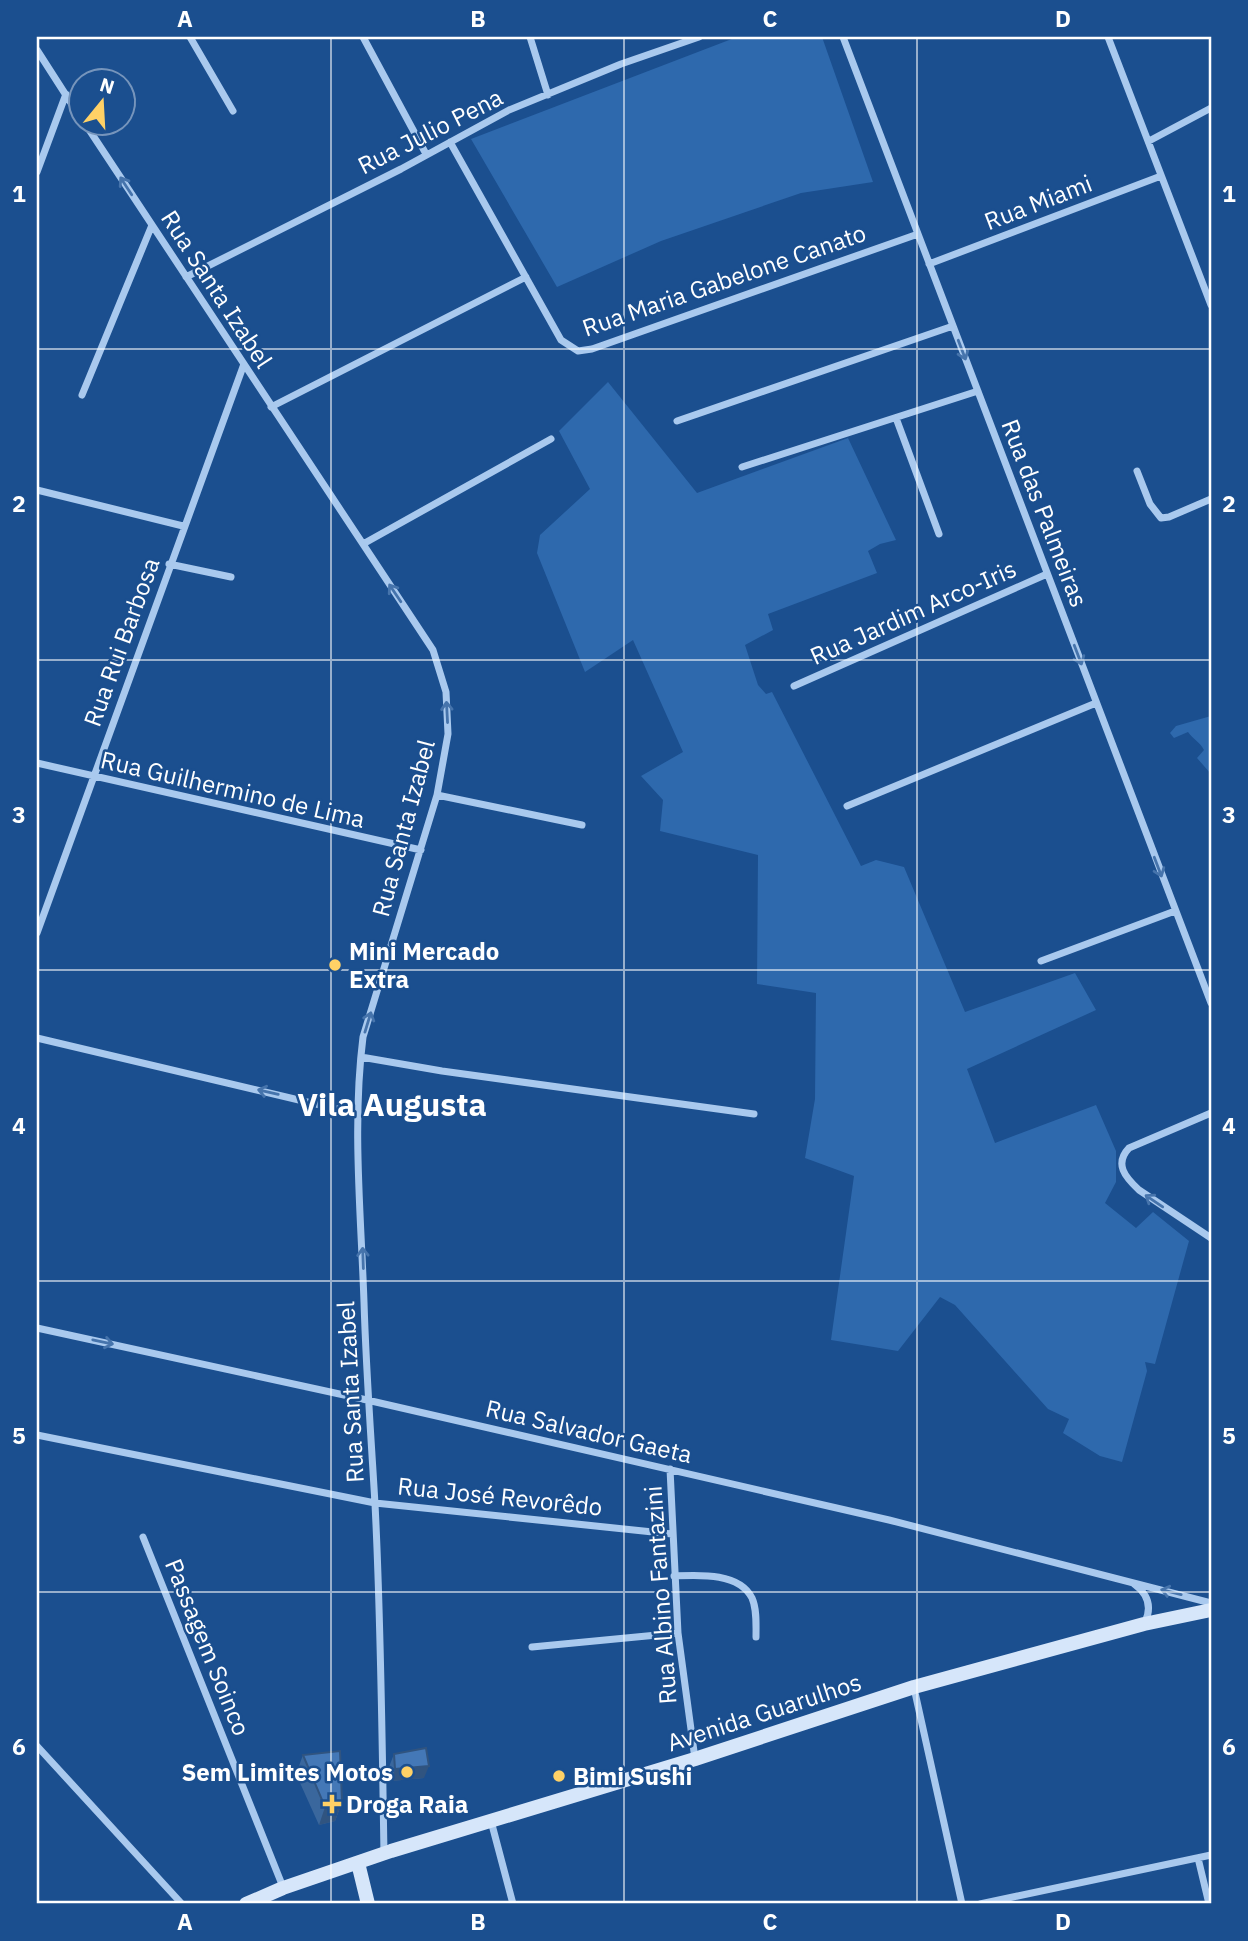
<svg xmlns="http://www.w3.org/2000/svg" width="1248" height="1941" font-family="'IBM Plex Sans',sans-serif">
  <rect width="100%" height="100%" fill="#1b4f8f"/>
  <path fill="#2e69ad" d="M737,37H822L873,182L801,193L661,241L557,287L471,139Z
    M608,382L697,493L848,438L896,540L880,544L868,551L877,573L768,614L773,630L745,645L758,685L766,694L772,692L861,866L876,860L904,867L965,1012L1075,973L1096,1010L967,1069L995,1143L1096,1105L1116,1151V1182L1105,1203L1136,1228L1153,1212L1189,1241L1155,1364L1145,1362L1147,1371L1122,1462L1100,1456L1063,1433L1069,1419L1048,1409L955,1305L940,1297L898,1351L831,1340L854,1176L805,1158L815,1099L816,993L757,984L758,855L660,831L663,800L641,776L683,752L633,640L585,672L537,553L540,535L590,489L559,431Z
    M1211,716V774L1197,758L1204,750C1200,742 1193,739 1188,732L1174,738L1170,733L1176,726Z"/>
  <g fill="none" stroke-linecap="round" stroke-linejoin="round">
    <path stroke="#a9c9ee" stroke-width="7" d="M190,37L233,111
      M363,37L426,154
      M530,37L548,95
      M843,37L1211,1003
      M1108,37L1211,305
      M37,50L80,117
      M84,122L433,650L446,692L448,734L437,795L363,1037C352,1124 361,1215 364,1302C366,1370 371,1436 375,1504C381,1620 382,1737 384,1854
      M1149,141L1211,108
      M450,142L561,340L578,351L592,349L918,234
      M37,172L66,94
      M929,264L1161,176
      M186,277L401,169L509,110L621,64L699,37
      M82,395L152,225
      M271,407L526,277
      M896,418L939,534
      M677,421L953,326
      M742,467L978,391
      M1137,471L1150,504L1161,518L1169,517L1211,499
      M37,490L183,526
      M363,544L551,439
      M169,564L231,577
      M794,686L1047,574
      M37,763L421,850
      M437,795L582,825
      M847,806L1096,703
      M37,933L244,364
      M1041,961L1175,911
      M37,1038L358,1114
      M361,1057L442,1071L754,1114
      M1211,1113L1129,1148C1114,1164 1125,1177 1139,1190L1211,1238
      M37,1328L367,1400L889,1520L1211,1603
      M37,1435L375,1503L672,1534
      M670,1469L678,1633L695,1759
      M143,1537L283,1887
      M674,1576C698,1575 739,1572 752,1598C757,1609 756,1625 756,1637
      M1134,1584C1148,1594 1152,1607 1145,1622
      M532,1647L678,1633
      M914,1688L962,1904
      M37,1746L182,1904
      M491,1821L513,1904
      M1198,1858L1209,1904
      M980,1904L1211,1855"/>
    <path stroke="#d6e6fa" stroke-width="14" d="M358,1863L368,1904
      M246,1904L283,1888L391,1851L695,1759L914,1687L1144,1624L1211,1610"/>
  </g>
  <path fill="#3a679d" d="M394,1754L424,1778L391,1781L389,1767Z
    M303,1755L342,1802L335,1821L319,1825L296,1774Z"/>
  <path fill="#305480" d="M429,1766L424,1778L391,1781L395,1769Z
    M342,1802L335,1821L319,1825L325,1807Z"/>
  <path fill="#4478b7" stroke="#305480" stroke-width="2" d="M426,1748L429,1766L395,1769L394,1754Z
    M340,1751L342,1802L325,1807L303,1755Z"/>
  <defs><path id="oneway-shaft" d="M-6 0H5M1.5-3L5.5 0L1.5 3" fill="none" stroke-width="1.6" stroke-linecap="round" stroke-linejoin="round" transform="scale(1.75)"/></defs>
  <g stroke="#4674ac">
    <use href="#oneway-shaft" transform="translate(126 186) rotate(-123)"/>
    <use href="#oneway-shaft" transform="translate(962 350) rotate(69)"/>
    <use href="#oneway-shaft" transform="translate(395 593) rotate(-124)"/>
    <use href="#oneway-shaft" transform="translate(1078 655) rotate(69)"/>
    <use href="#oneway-shaft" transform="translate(447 712) rotate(-93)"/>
    <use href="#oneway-shaft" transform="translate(1158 867) rotate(69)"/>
    <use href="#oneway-shaft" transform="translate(368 1022) rotate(-73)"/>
    <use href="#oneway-shaft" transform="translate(268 1092) rotate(-167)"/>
    <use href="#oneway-shaft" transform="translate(1154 1201) rotate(-146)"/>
    <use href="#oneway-shaft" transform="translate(363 1258) rotate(-92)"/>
    <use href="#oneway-shaft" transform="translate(103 1342) rotate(12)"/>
    <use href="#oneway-shaft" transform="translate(1171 1592) rotate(-166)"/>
  </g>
  <path fill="none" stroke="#fff" stroke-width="2" stroke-opacity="0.55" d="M331,37V1904M624,37V1904M917,37V1904M37,349H1211M37,660H1211M37,970H1211M37,1281H1211M37,1592H1211"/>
  <g fill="#ffd166" stroke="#1b4f8f" stroke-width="2.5">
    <circle cx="335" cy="965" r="7"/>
    <circle cx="407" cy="1772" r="7"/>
    <circle cx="559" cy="1776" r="7"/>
    <path d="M328.5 1793.5h7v7h7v7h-7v7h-7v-7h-7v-7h7z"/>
  </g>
  <g text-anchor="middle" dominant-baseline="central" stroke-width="5" stroke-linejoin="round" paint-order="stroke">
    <g font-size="24" fill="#fff" stroke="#1b4f8f">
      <text transform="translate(430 131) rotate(-27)">Rua Julio Pena</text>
      <text transform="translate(1038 202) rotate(-21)">Rua Miami</text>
      <text transform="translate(724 280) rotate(-19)">Rua Maria Gabelone Canato</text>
      <text transform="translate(217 289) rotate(57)">Rua Santa Izabel</text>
      <text transform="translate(1045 513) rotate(69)">Rua das Palmeiras</text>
      <text transform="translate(913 612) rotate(-24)">Rua Jardim Arco-Iris</text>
      <text transform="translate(121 642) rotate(-70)">Rua Rui Barbosa</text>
      <text transform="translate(233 789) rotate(13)">Rua Guilhermino de Lima</text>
      <text transform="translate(403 828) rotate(-75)">Rua Santa Izabel</text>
      <text transform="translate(350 1392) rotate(-93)">Rua Santa Izabel</text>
      <text transform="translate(589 1431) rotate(13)">Rua Salvador Gaeta</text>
      <text transform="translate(500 1496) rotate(6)">Rua José Revorêdo</text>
      <text transform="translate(660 1595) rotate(-94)">Rua Albino Fantazini</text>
      <text transform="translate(208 1647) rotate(68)">Passagem Soinco</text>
      <text transform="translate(764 1712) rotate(-18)">Avenida Guarulhos</text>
    </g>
    <g font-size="24" font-weight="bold" fill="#fff" stroke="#1b4f8f" text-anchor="start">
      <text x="349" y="951">Mini Mercado<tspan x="349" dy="28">Extra</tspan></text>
      <text x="393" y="1772" text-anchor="end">Sem Limites Motos</text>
      <text x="573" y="1776">Bimi Sushi</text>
      <text x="346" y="1804">Droga Raia</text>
    </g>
    <g font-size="32" font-weight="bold" fill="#fff" stroke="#1b4f8f">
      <text x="392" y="1104">Vila Augusta</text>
    </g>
  </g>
  <rect width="1248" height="1941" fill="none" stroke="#1b4f8f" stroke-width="77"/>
  <g transform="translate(102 102) rotate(18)"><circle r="33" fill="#1b4f8f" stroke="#7695bc" stroke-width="2"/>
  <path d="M0-5L12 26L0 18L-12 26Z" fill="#ffd166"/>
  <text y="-10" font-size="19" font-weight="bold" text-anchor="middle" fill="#ffffff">N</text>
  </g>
  <rect x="38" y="38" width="1172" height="1864" fill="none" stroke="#fff" stroke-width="2.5"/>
  <g font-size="23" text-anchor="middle" font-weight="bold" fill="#fff">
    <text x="185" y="27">A</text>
    <text x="478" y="27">B</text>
    <text x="770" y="27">C</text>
    <text x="1063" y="27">D</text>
    <text x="19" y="202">1</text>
    <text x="1229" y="202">1</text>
    <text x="19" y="512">2</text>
    <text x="1229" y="512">2</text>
    <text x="19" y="823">3</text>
    <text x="1229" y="823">3</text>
    <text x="19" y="1134">4</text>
    <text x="1229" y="1134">4</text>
    <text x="19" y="1444">5</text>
    <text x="1229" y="1444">5</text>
    <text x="19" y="1755">6</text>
    <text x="1229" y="1755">6</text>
    <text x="185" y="1930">A</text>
    <text x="478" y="1930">B</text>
    <text x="770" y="1930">C</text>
    <text x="1063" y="1930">D</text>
  </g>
</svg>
